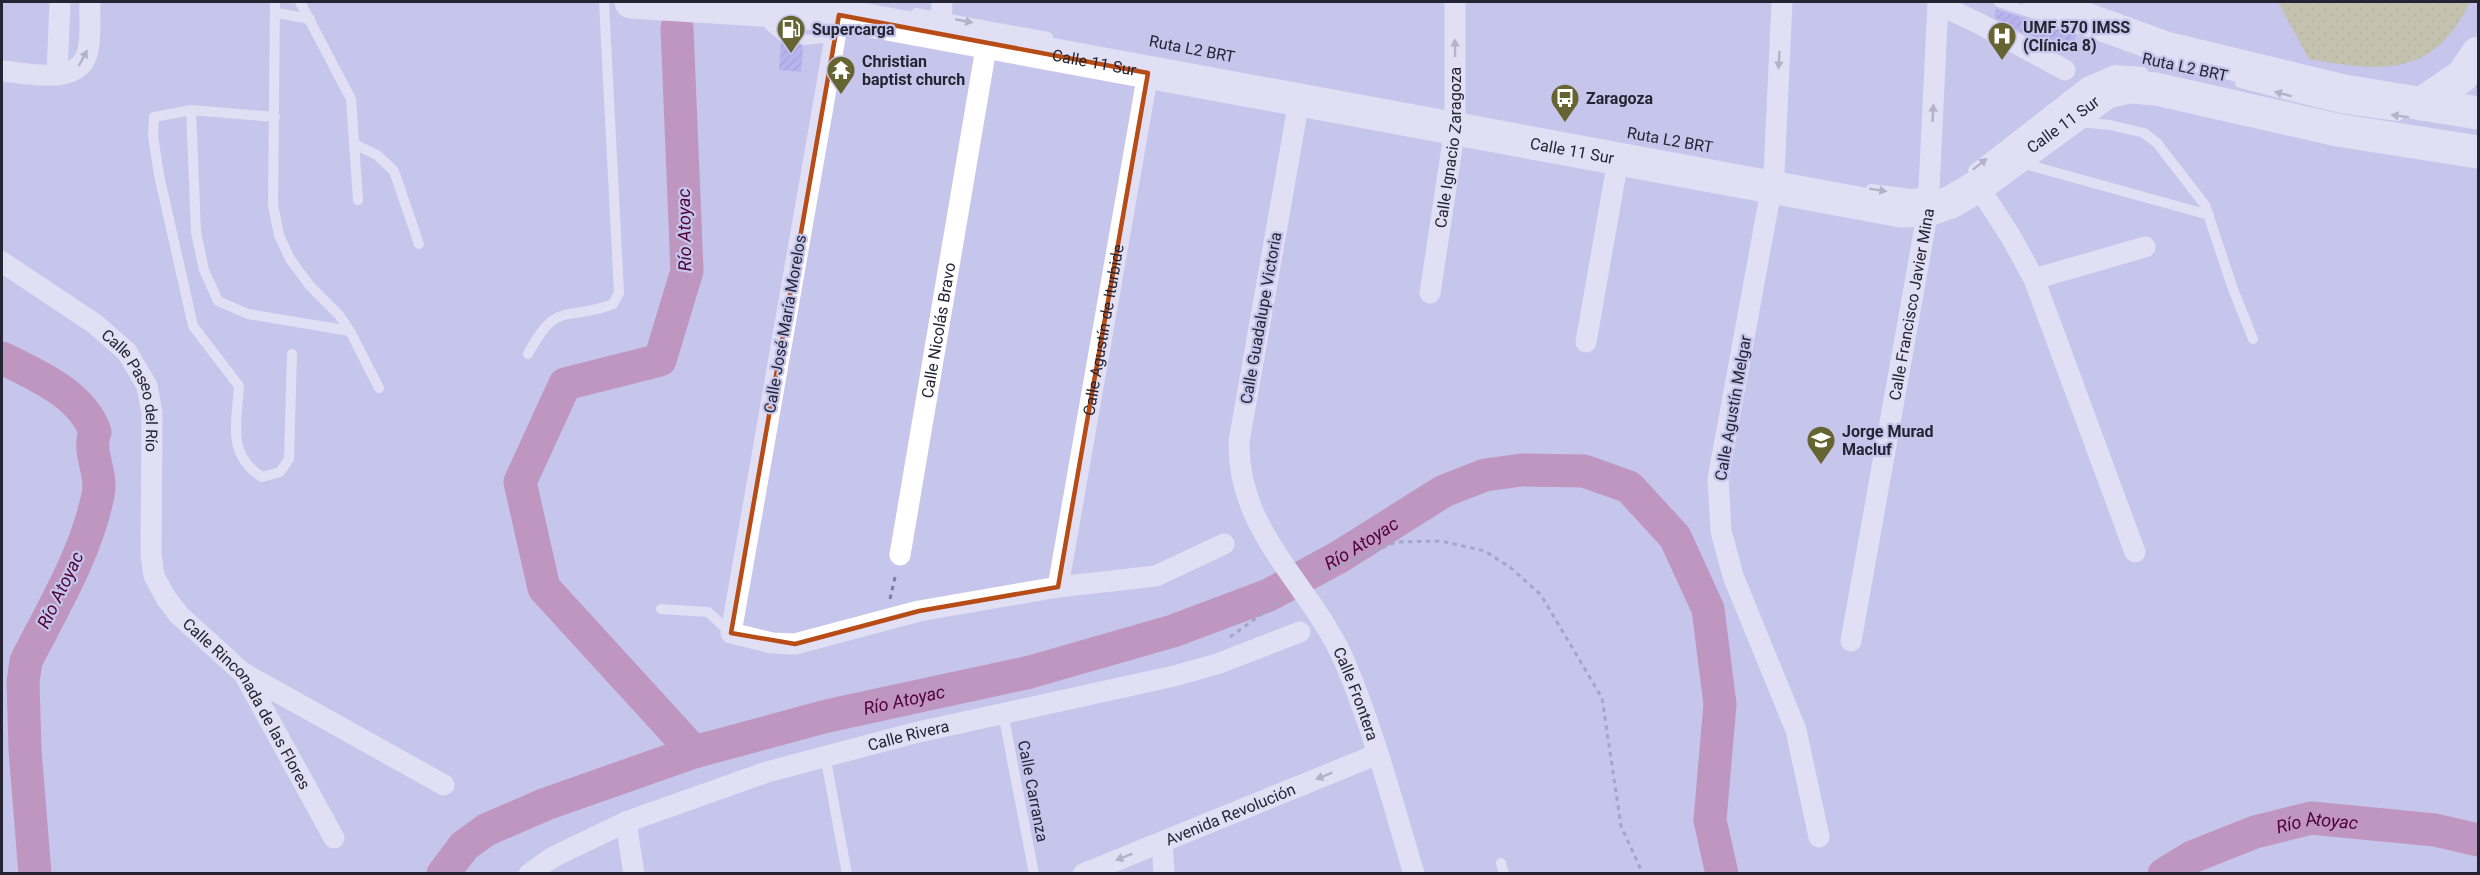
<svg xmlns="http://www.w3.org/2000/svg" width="2480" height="875" font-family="Roboto,sans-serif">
  <defs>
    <pattern id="grass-dots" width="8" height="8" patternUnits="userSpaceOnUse" patternTransform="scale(1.5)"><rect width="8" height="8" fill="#c1be65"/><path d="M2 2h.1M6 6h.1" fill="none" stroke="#a6a358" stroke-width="1.8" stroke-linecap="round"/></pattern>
    <pattern id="building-hatch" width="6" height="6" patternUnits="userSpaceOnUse" patternTransform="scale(1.5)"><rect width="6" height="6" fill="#a49df4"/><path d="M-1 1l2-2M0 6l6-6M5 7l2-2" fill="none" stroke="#8580c6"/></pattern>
  </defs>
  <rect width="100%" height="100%" fill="#c6c5eb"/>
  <path fill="url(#grass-dots)" d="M2278,2H2470C2434,78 2381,72 2309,59Z"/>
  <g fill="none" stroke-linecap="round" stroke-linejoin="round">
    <g stroke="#b35d8d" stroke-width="33">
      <path d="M677,28L687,271L660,360L565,384L520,482L544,588L694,752"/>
      <path d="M2,358C36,375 82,394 95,432C87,453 103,472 98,495C86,554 53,608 26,661L23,682L25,750L35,874"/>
      <path id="s1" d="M443,874L464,846L486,830L546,804L694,752L827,716L1030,672L1173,631L1269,595L1339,557L1444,491L1485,475L1522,470L1584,471L1629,487L1675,537L1708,609L1720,704L1710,820L1722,874"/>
      <path id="s2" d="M2164,874L2192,857L2255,832L2311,818L2435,830L2478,840"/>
    </g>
  </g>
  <path fill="url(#building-hatch)" d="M1996,9L2076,35L2072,48L2023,33L1994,17Z
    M789,34H799L797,41L803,47L801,72L779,70L781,43L787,41Z"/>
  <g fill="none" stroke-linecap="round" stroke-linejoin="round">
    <path stroke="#7f7e9a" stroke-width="3" stroke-dasharray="4.5 4.5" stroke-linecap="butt" d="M1317,578L1328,570L1396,542L1441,541L1485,551L1511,568L1541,595L1602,698L1621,826L1643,874
      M890,599L896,573
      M1230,637L1283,599"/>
    <path stroke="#fff" stroke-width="10" d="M275,2L273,205L279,235L290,259L310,286L339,315L350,331L379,388
      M300,2L351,99L358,200
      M1999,2L2038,15
      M277,13L310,19
      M916,13L1048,37
      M766,16L770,26L782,36
      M804,40L836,37
      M2240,83L2340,108L2398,116
      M191,110L154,117L153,136L159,175L193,326L239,386C237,422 226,454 262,477L280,472L289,459L292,354
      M275,117L191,110L196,232L204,270L218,301L248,314L350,331
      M2079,122L2110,125L2144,133L2157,143L2205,205L2233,289L2253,339
      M354,144L377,155L394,171L419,244
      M2021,163L2209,215
      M1973,170L2086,82L2114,70L2143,72
      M1871,189L1911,194L1930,192
      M528,354C557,299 566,322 613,304L619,293L604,2
      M661,609L708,612L731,633
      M1003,713L1034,874
      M825,755L847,874
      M1501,863L1504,874"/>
    <g stroke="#fff" stroke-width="21">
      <path d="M1782,2L1774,174L1718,479L1721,531L1733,576L1796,730L1819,837"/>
      <path d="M1938,4L1980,24L2065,70"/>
      <path d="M839,15L731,633L772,643L795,644L919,611L1058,587L1156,576L1224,544"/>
      <path d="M941,34L942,2"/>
      <path d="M2,71C27,73 77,86 87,54C92,39 89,17 90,2"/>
      <path d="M57,75L60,2"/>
      <path id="s3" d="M1299,101L1239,442C1237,534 1314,587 1346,665C1374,732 1393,803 1414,874"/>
      <path d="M1978,186L2011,237L2034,279L2135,552"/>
      <path id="s4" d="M2,262L95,324L127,352L147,386L152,413L151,554L154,576L166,598L179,615L244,674L334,838"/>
      <path d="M2034,279L2145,247"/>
      <path id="s5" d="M1430,293L1455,128V2"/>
      <path d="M1586,342L1618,160"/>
      <path id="s6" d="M900,555L987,42"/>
      <path id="s7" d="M1058,587L1148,73"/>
      <path id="s8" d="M1851,641L1928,210L1938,2"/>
      <path d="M245,674L444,785"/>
      <path d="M626,822L634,874"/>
      <path d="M1162,842L1164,874"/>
      <path id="s9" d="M529,874L553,857L626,822L767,772L914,733L1174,676L1217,664L1300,632"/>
      <path id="s10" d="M1083,874L1378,754"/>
    </g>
    <g stroke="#fff" stroke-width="33">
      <path id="s11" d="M631,2L839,15L1901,211L1928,210L1951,202L1978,186L2107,92L2130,87L2156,89L2337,130L2478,152"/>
      <path d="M2039,2L2166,48L2344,91L2478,113"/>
      <path d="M2421,104L2462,76L2478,53"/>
    </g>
  </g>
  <defs><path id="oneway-solid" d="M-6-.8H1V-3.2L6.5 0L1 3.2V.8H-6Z" transform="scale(1.5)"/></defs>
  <g fill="#9d9ca3">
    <use href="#oneway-solid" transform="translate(964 21) rotate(11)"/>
    <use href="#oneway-solid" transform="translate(1455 48) rotate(-91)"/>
    <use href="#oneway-solid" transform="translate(83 58) rotate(-62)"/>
    <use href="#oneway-solid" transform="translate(1779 60) rotate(93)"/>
    <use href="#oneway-solid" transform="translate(2283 94) rotate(-165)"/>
    <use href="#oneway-solid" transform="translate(1933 113) rotate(-87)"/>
    <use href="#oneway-solid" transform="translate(2400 116) rotate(-173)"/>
    <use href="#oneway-solid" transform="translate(1980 164) rotate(-38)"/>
    <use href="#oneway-solid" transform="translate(1878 190) rotate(9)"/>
    <use href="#oneway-solid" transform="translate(1324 776) rotate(158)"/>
    <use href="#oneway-solid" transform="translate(1124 857) rotate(158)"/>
  </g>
  <path d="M0 0H2480V875H0ZM839,15L1148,73L1058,587L919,611L795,644L731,633Z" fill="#c6c5eb" fill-opacity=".55" fill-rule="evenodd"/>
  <path fill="none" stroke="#b74c16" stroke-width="4.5" stroke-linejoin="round" d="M839,15L1148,73L1058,587L919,611L795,644L731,633Z"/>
  <defs>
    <g id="fuel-pin" transform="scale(1.5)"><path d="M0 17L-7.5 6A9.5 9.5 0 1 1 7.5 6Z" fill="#666431" stroke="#c6c5eb"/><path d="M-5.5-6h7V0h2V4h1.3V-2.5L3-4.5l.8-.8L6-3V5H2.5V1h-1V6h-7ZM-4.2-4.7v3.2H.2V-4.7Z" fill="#fff"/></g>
    <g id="hospital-pin" transform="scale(1.5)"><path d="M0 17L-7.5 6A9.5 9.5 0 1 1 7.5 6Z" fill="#666431" stroke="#c6c5eb"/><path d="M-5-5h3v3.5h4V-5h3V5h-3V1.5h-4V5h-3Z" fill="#fff"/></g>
    <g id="temple-pin" transform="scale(1.5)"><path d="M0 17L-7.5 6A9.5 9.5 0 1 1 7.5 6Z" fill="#666431" stroke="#c6c5eb"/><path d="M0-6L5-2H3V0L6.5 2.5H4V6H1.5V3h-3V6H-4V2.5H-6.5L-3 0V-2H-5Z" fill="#fff"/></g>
    <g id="bus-pin" transform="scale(1.5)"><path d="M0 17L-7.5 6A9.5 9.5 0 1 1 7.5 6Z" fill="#666431" stroke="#c6c5eb"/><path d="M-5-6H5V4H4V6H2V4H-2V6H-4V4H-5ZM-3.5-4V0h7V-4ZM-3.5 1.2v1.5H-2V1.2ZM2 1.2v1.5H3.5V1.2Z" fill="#fff"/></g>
    <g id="school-pin" transform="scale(1.5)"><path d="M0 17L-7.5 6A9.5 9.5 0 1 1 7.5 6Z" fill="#666431" stroke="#c6c5eb"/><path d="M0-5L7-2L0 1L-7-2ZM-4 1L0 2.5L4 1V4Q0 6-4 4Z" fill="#fff"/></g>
  </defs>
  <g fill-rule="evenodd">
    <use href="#fuel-pin" x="791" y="29"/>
    <use href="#hospital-pin" x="2002" y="36"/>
    <use href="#temple-pin" x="841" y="70"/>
    <use href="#bus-pin" x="1565" y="98"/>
    <use href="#school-pin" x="1821" y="440"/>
  </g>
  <g text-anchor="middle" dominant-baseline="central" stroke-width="4.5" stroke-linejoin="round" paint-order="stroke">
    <g font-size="16" font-weight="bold" fill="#252433" stroke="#c6c5eb" text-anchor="start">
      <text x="2023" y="27">UMF 570 IMSS<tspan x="2023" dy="18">(Clínica 8)</tspan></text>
      <text x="812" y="29">Supercarga</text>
      <text x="862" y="61">Christian<tspan x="862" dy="18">baptist church</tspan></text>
      <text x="1586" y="98">Zaragoza</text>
      <text x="1842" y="431">Jorge Murad<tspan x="1842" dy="18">Macluf</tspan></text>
    </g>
    <g font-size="16" fill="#252433" stroke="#c6c5eb">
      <text transform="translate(1192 49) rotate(11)">Ruta L2 BRT</text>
      <text stroke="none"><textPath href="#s11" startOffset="468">Calle 11 Sur</textPath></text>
      <text transform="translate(2185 67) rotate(12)">Ruta L2 BRT</text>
      <text stroke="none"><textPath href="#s11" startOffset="1476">Calle 11 Sur</textPath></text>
      <text transform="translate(1670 140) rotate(10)">Ruta L2 BRT</text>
      <text stroke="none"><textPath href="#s5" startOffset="147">Calle Ignacio Zaragoza</textPath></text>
      <text stroke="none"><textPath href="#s11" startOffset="954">Calle 11 Sur</textPath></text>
      <text stroke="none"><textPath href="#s8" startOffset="342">Calle Francisco Javier Mina</textPath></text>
      <text transform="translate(1261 318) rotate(-80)">Calle Guadalupe Victoria</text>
      <text transform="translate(785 324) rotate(-80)">Calle José María Morelos</text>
      <text stroke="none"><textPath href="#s7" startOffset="261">Calle Agustín de Iturbide</textPath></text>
      <text stroke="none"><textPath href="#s6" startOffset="228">Calle Nicolás Bravo</textPath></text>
      <text stroke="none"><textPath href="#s4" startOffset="192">Calle Paseo del Río</textPath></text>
      <text transform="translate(1733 408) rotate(-80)">Calle Agustín Melgar</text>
      <text stroke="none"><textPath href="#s3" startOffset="628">Calle Frontera</textPath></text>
      <text stroke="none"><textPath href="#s4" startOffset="544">Calle Rinconada de las Flores</textPath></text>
      <text stroke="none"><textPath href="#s9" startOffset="406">Calle Rivera</textPath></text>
      <text transform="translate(1033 791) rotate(79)">Calle Carranza</text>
      <text stroke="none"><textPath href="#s10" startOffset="159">Avenida Revolución</textPath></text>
    </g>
    <g font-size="18" font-style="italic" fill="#500035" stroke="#c6c5eb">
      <text transform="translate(684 230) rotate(-91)">Río Atoyac</text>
      <text stroke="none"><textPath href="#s1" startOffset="987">Río Atoyac</textPath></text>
      <text transform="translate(60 590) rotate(-64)">Río Atoyac</text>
      <text stroke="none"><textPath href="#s1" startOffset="501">Río Atoyac</textPath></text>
      <text stroke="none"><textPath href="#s2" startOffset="164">Río Atoyac</textPath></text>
    </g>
  </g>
  <rect width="2480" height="875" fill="none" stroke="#252433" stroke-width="6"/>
</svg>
